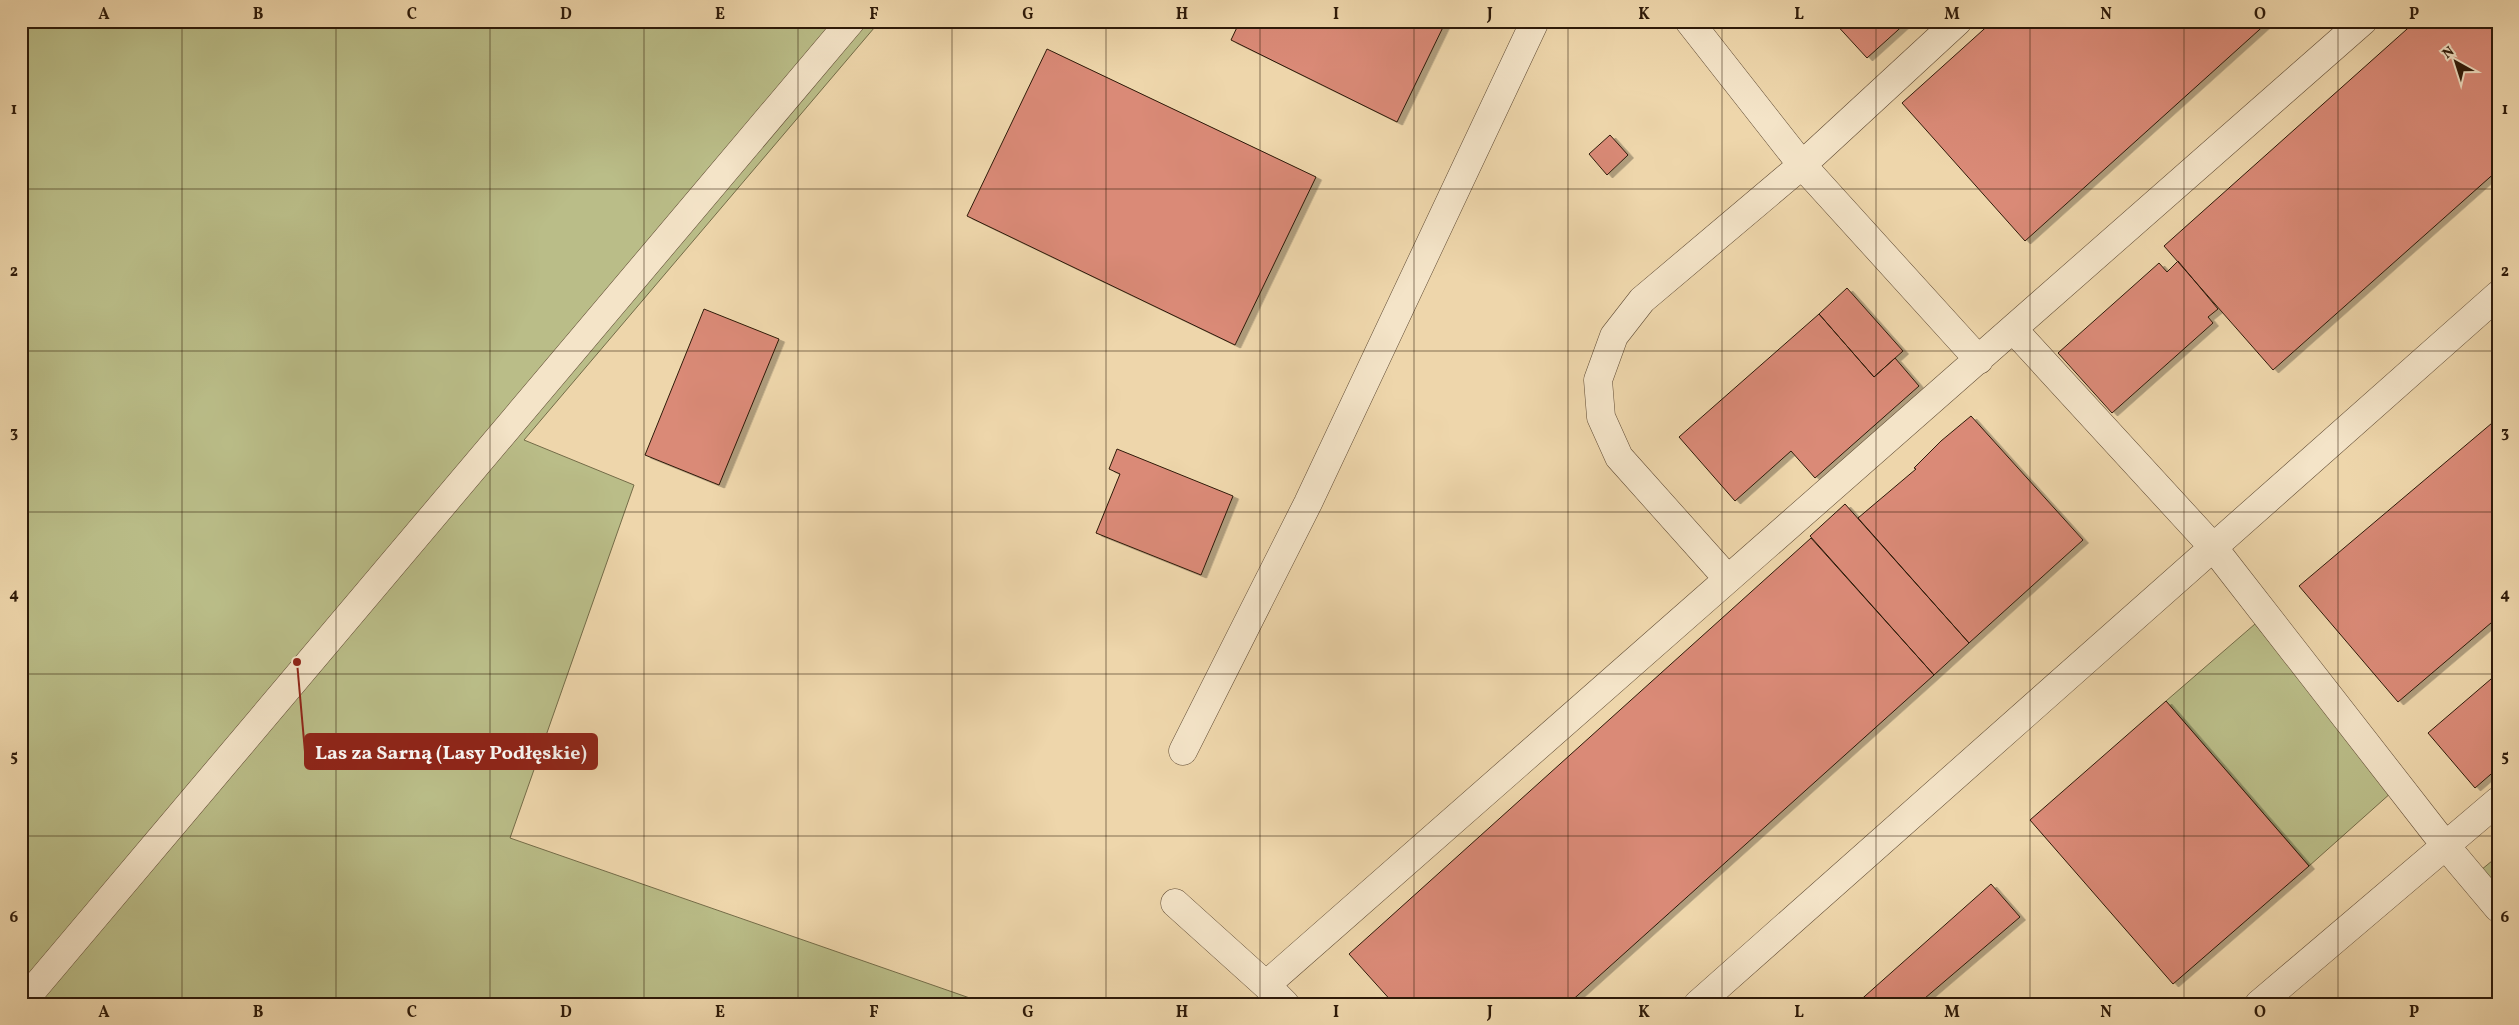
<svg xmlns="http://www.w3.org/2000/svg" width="2519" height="1025" font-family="Vollkorn,serif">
  <defs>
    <filter id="shadow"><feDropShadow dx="5.5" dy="3" stdDeviation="0" flood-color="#0004"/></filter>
  </defs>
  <rect width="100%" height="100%" fill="#eed6ab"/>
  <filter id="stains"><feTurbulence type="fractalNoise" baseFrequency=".004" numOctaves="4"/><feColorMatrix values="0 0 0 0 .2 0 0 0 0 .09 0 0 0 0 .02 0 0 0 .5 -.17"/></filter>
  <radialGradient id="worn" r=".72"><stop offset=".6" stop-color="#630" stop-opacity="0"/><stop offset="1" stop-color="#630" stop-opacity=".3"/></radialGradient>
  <path fill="#babd88" stroke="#746c48" d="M21,21H880L524,440L634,485L510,838L987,1004H21Z
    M2255,624L2392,792L2309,866L2166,701Z
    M2498,856V888L2481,870Z"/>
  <path fill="#da8a77" stroke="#2e1a09" filter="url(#shadow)" d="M1240,21H1446L1397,122L1231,40Z
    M1833,21H1908L1867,58Z
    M1993,21H2269L2025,241L1902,103Z
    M2416,21H2498V170L2273,370L2164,246Z
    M1047,49L1316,177L1235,345L967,216Z
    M1610,135L1628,155L1607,175L1589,154Z
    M2178,261L2218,309L2208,317L2213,323L2112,413L2058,353L2159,263L2167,272Z
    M1847,288L1903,351L1874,377L1819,314Z
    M704,309L779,339L719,485L645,455Z
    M1819,314L1874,377L1895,358L1919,386L1815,478L1791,451L1735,501L1679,437Z
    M1971,416L2083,540L1969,643L1858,518L1916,469L1914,468L1941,441Z
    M2498,418V617L2398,702L2299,586Z
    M1117,449L1233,496L1201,575L1096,533L1120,474L1109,469Z
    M1845,504L1969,643L1934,675L1810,536Z
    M1811,538L1934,675L1568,1004H1394L1349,954Z
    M2498,673V768L2475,788L2428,733Z
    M2166,701L2309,866L2173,984L2030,820Z
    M1991,884L2020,917L1918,1004H1856Z"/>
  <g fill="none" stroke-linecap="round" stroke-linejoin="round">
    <g stroke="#5e4932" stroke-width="29">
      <path id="minor" d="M1689,21L1802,165L1979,360
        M2013,329L2213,547L2445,845L2498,908
        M1728,579L1619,457L1601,417L1598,380L1614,336L1642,300L1802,165L1958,21
        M1183,751L1308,503L1535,21
        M1175,903L1266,985
        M21,1004L851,21
        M1285,1004L1266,985L2363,21
        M1698,1004L2498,295
        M2259,1004L2498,801"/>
    </g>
    <use href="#minor" stroke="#f4e4c8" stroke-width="28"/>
  </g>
  <path fill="none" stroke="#2e1a09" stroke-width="1" stroke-opacity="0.55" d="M182,21V1004M336,21V1004M490,21V1004M644,21V1004M798,21V1004M952,21V1004M1106,21V1004M1260,21V1004M1414,21V1004M1568,21V1004M1722,21V1004M1876,21V1004M2030,21V1004M2184,21V1004M2338,21V1004M21,189H2498M21,351H2498M21,512H2498M21,674H2498M21,836H2498"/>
  <path fill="none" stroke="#8f2418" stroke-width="2" d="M297 662L305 752"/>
  <circle fill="#8f2418" stroke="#f4e4c8" stroke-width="2" cx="297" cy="662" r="5"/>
  <rect fill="#8f2418" stroke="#8f2418" stroke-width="2" x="305" y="734" width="292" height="35" rx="5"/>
  <g font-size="20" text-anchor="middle" font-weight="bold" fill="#fff">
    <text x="451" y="759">Las za Sarną (Lasy Podłęskie)</text>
  </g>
  <rect width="2519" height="1025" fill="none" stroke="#eed6ab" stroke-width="55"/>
  <g transform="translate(2456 62) rotate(321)" stroke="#f4e4c8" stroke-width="4" paint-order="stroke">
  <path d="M0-4L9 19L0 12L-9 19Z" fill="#2e1a09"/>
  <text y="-8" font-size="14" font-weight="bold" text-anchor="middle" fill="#2e1a09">N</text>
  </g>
  <rect x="28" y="28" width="2464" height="970" fill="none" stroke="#2e1a09" stroke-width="2"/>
  <g font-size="16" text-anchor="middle" font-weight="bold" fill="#2e1a09">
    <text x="104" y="19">A</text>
    <text x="258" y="19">B</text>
    <text x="412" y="19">C</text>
    <text x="566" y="19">D</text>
    <text x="720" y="19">E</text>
    <text x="874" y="19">F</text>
    <text x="1028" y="19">G</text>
    <text x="1182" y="19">H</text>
    <text x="1336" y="19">I</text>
    <text x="1490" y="19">J</text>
    <text x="1644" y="19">K</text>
    <text x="1799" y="19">L</text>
    <text x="1952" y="19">M</text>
    <text x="2106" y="19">N</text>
    <text x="2260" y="19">O</text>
    <text x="2414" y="19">P</text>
    <text x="14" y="114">1</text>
    <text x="2505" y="114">1</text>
    <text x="14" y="276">2</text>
    <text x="2505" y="276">2</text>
    <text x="14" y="437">3</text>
    <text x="2505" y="437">3</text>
    <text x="14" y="599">4</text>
    <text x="2505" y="599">4</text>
    <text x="14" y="761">5</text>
    <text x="2505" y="761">5</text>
    <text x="14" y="922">6</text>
    <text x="2505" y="922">6</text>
    <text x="104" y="1017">A</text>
    <text x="258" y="1017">B</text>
    <text x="412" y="1017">C</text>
    <text x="566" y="1017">D</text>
    <text x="720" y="1017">E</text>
    <text x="874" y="1017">F</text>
    <text x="1028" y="1017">G</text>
    <text x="1182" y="1017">H</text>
    <text x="1336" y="1017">I</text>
    <text x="1490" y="1017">J</text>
    <text x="1644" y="1017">K</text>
    <text x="1799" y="1017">L</text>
    <text x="1952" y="1017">M</text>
    <text x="2106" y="1017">N</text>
    <text x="2260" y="1017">O</text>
    <text x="2414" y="1017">P</text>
  </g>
  <rect width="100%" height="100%" filter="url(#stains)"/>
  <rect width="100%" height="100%" fill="url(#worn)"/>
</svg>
